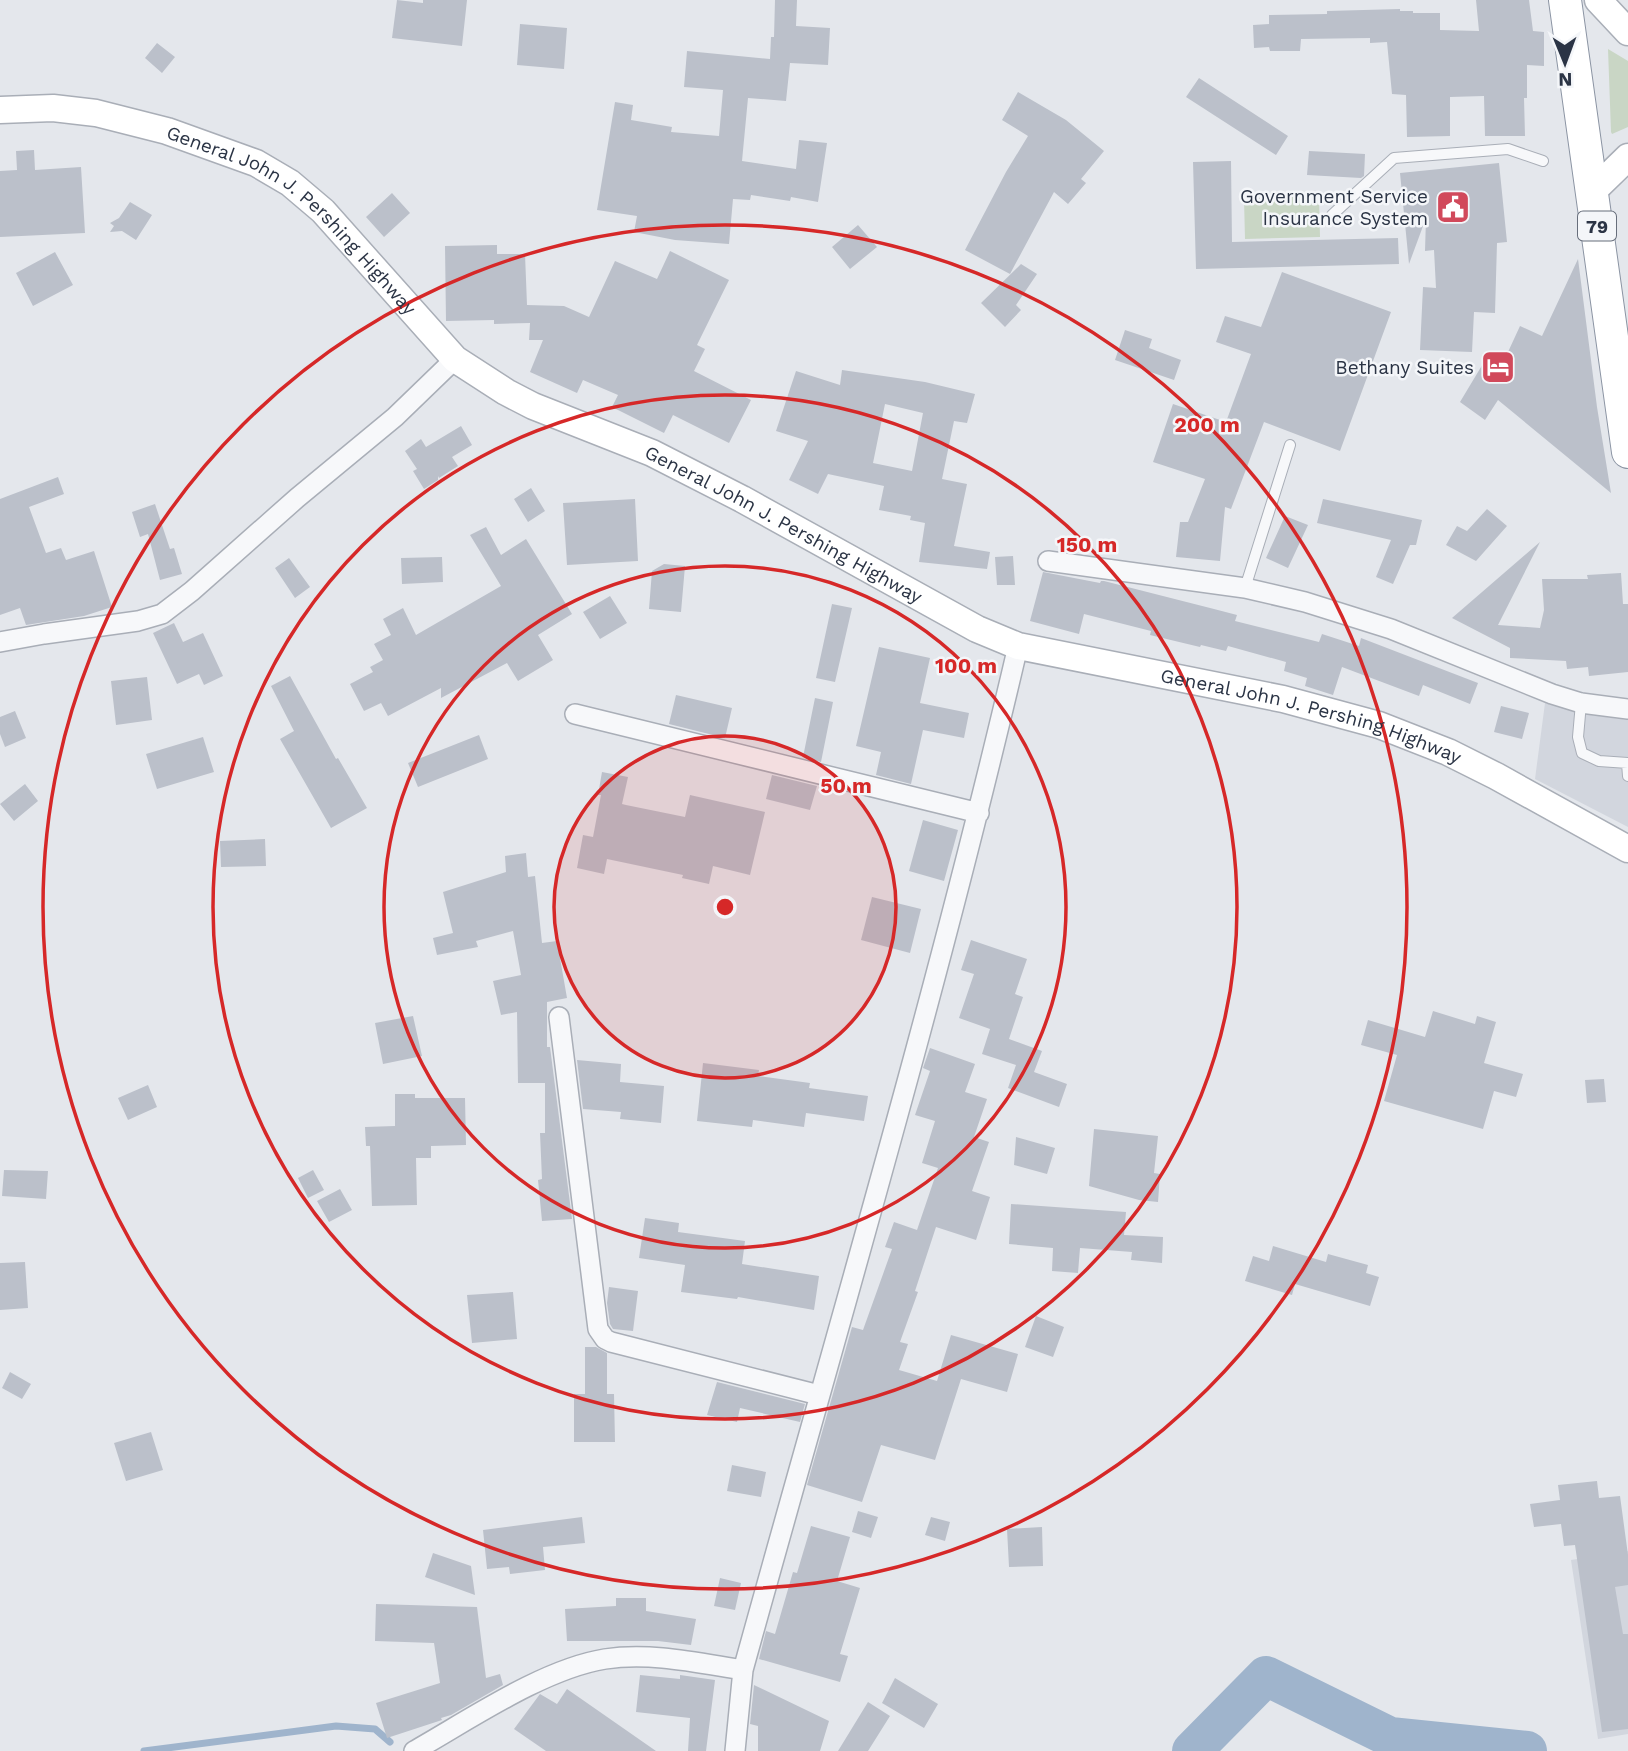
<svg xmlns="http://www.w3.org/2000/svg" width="1628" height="1751" font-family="'Work Sans',sans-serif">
  <rect width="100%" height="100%" fill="#e4e7ec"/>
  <path fill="#d2d6de" d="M1545,703L1584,714L1628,720V827L1535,779Z
    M1628,1551V1734L1598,1739L1571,1560Z"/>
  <path fill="#c9d6c5" d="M1608,49L1628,61V127L1612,134L1611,132Z
    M1319,196L1320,237L1245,239L1244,199Z"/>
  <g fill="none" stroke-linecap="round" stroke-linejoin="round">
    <path stroke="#9fb4cc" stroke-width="7" d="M144,1751L336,1726L375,1729L390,1742"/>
    <path stroke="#9fb4cc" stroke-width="40" d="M1192,1751L1266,1676L1390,1737L1527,1751"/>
  </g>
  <path fill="#bbc0ca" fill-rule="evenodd" d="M397,0L423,3V0H467L462,46L392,38Z
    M775,0H797L796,26L830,28L828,65L790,63L786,101L748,98L742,161L796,169L799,140L827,143L818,202L791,197L790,201L751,195L750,200L733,199L729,244L675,240L634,232L637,216L597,210L615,102L633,105L631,120L672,127L671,132L719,136L723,90L684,87L687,51L770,59L771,37H774Z
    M1476,0H1529L1533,31L1544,32V66L1527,65V98H1524L1525,136H1485L1484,96L1450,97V136L1407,137L1406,95L1392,94L1387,42L1370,43V38L1301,39L1300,51H1270L1269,47L1254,48L1253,25L1269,24V15L1327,14V11L1400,9V11H1413V13H1440V30L1479,31Z
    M520,24L567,28L564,69L517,65Z
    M157,43L175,57L162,73L145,58Z
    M1199,78L1288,136L1276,155L1186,97Z
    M1018,92L1066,120L1104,151L1081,179L1086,183L1068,204L1054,192L1010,274L965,250L1006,172L1028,136L1002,120Z
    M34,150L35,170L81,167L85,233L0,237V171L17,170L16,151Z
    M1309,151L1365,154L1364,176L1361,178L1307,175Z
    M1231,161L1232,242L1398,238L1399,264L1196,269L1193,162Z
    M1499,163L1507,242L1497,243L1495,313L1474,312L1472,352L1420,350L1423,287L1436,288L1434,250L1425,251L1426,218L1409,264L1400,173Z
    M392,193L410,213L384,237L366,217Z
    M130,202L152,215L136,240L122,231L110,232L114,226L110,223L119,218Z
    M858,225L877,247L850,269L832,247Z
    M497,245V254H525L527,305L564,306L589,317L615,261L657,279L670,251L729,280L697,345L705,349L694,371L751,400L729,443L673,415L664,433L612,407L618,395L583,380L577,393L530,372L543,340H529L530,323L494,324V320L446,321L445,246Z
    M55,252L73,285L33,306L16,273Z
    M1578,259L1597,407L1611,493L1498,400L1485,420L1460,402L1484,362L1508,352L1520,326L1542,336Z
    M1021,264L1037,274L1016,305L1021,310L1005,327L981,303Z
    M1282,272L1391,312L1340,451L1264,422L1231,509L1225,507L1220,561L1176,557L1180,522H1188L1205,479L1153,462L1173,404L1226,422L1251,354L1216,342L1225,316L1261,327Z
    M1125,330L1152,339L1149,348L1181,360L1174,380L1115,360Z
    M842,370L925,382L975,394L967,423L954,421L942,479L967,484L954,546L990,552L987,569L919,562L925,523L910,520L911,516L879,510L884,486L828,474L818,494L789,480L808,441L776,431L796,371L840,385ZM885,404L923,413L912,471L873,463Z
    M461,426L472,445L452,457L458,466L439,478L438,476V480L424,489L413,471L417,469L405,451L421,439L426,447Z
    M58,477L64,494L29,507L46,553L61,548L66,560L94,551L112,607L84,616L26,625L20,608L0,615V499Z
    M531,488L545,511L528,522L514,499Z
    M635,499L638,561L567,565L563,503Z
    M1323,499L1422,520L1416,545H1410L1393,584L1376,577L1391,540L1317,523Z
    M155,504L170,549L174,548L182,574L160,580L148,534L140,537L132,512Z
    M1487,509L1507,526L1476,561L1446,545L1457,526L1467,531Z
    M1285,516L1308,525L1288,568L1266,558Z
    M486,527L501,555L526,539L572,614L538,635L553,660L518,681L507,663L441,698V688L388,716L381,703L364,711L350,684L373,672L370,667L383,660L374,644L391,635L383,619L403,608L416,635L501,586L470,535Z
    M1540,542L1498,625L1540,628L1544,610L1542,579H1588L1587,575L1621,573L1623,604H1628V672L1589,676L1588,667L1567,669L1566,661L1510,658V648L1452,618Z
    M1013,556L1015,585H997L995,557Z
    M442,557L443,582L402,584L401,558Z
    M289,558L310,587L295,598L275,568Z
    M664,564L685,566L681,612L649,609L652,571Z
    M1043,572L1100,583L1101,581H1104L1214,609L1237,615L1235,621L1319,642L1322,634L1359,646L1361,638L1478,683L1470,704L1423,685L1419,696L1342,667L1333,695L1305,686L1307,678L1284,671L1286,662L1228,646L1226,651L1201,645L1200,647L1150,635L1151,631L1084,614L1079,634L1030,621Z
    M610,596L627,623L600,639L583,612Z
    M832,604L852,608L835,682L816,678Z
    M174,623L183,642L203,633L223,676L204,685L199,674L177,684L153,633Z
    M879,647L930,658L920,703L969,713L964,738L923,730L911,784L876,775L881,752L856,746Z
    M290,676L336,759L338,758L367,808L331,828L280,739L294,731L271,686Z
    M147,677L152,720L116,725L111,681Z
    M676,695L732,708L725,738L669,724Z
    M815,698L833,702L821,762L803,757Z
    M1501,706L1529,713L1522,739L1494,732Z
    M15,711L26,738L5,747L0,734V717Z
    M479,735L488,759L418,787L408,763Z
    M203,737L214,772L157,789L146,754Z
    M602,772L628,777L622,804L626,805L685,817L690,795L765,812L750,875L713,866L709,884L682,878L683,875L607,859L604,874L577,868L583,835L593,837L601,795H598Z
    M772,775L817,786L810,810L766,799Z
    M25,784L38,801L14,821L0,804Z
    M923,820L958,830L944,881L909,871Z
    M265,839L266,866L221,867L220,841Z
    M526,853L528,877L535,876L542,943L557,941L567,998L547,1002V1047H550L572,1219L542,1221L538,1180L542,1179L540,1133H545V1083H518L517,1012L501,1015L493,981L521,975L513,931L476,941L478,947L437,955L433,938L453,933L443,892L506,872L505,856Z
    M872,897L921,909L910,953L861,940Z
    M971,940L1027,959L1015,994L1023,997L1009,1039L1042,1051L1034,1072L1067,1084L1059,1107L1008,1088L1016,1065L982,1054L990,1029L959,1018L974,974L961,970Z
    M1433,1011L1475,1024L1477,1016L1496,1022L1484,1063L1523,1074L1516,1097L1494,1091L1483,1129L1384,1101L1397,1055L1361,1045L1368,1020L1425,1037Z
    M413,1016L422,1056L383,1064L375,1023Z
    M930,1048L975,1064L965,1092L987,1099L974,1137L989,1142L972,1191L990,1197L976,1240L936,1227L915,1291L918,1292L900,1342L908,1344L899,1370L937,1381L951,1335L1018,1354L1007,1392L961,1379L935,1460L881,1445L862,1502L807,1485L852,1327L863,1330L892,1249L885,1247L894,1222L917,1230L938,1168L922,1163L935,1121L915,1115L930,1071L923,1068Z
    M577,1060L621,1064L620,1082L664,1086L661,1123L620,1119L621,1112L583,1109Z
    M703,1063L759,1070L758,1076L810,1083L809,1088L868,1096L864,1121L806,1113L804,1127L753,1120L752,1127L697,1121Z
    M1604,1079L1606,1102L1587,1103L1585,1080Z
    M148,1085L157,1107L128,1120L118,1098Z
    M395,1094H415V1098H465L466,1145L431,1146V1158H416L417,1205L372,1206L370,1146H366L365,1127L395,1126Z
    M1094,1129L1158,1136L1154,1173L1160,1174L1158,1202L1139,1200L1089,1186Z
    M1016,1137L1055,1148L1047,1174L1014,1165Z
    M4,1170L48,1171L46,1199L2,1196Z
    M313,1170L324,1190L308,1198L298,1178Z
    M340,1189L352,1210L329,1222L317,1201Z
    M1011,1204L1126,1212L1124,1235L1163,1237L1162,1263L1131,1260L1132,1252L1080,1248L1078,1273L1052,1271L1053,1248L1009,1244Z
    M645,1218L679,1223L678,1232L745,1241L742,1264L819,1276L814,1310L738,1297L737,1299L681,1292L685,1265L639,1258Z
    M1273,1246L1326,1262L1328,1254L1368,1265L1366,1273L1379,1277L1370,1306L1295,1284L1292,1295L1245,1281L1253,1256L1269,1261Z
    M25,1262L28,1308L0,1310V1263Z
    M609,1287L638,1291L633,1331L613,1329L610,1324L607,1303Z
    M513,1292L517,1339L472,1343L467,1295Z
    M1036,1316L1064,1327L1053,1357L1025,1347Z
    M585,1347H596L607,1353V1394H614L615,1442H574V1394H585Z
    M10,1372L31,1384L22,1399L2,1388Z
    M717,1382L805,1404L800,1422L740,1408L737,1422L707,1415Z
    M151,1432L163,1470L126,1481L114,1443Z
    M732,1465L766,1472L761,1497L727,1491Z
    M1597,1481L1599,1498L1620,1496L1628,1555V1585L1615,1587L1623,1634H1628V1729L1602,1732L1575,1545L1564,1546L1561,1524L1534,1527L1530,1504L1560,1500L1558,1485Z
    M858,1511L878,1517L871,1538L852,1532Z
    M582,1517L585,1543L543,1547L545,1570L510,1574L509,1567L487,1569L483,1530Z
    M931,1517L950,1522L945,1541L925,1535Z
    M811,1526L850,1537L837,1581L860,1588L840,1654L848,1656L840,1682L759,1659L766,1631L775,1634L793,1572L797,1573Z
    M1042,1527L1043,1566L1009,1567L1007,1529Z
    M433,1553L471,1566L475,1595L425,1577Z
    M720,1578L741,1583L735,1610L714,1606Z
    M616,1598H646V1611L696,1619L691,1645L658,1641H567L565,1609L616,1606Z
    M376,1604L477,1607L486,1678L500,1674L503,1685L451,1715L441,1718L442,1720L387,1738L376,1703L440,1683L434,1643L375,1641Z
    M640,1675L680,1679V1675L715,1680L706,1751H688L690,1718L636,1712Z
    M895,1678L938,1704L924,1728L882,1703Z
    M754,1685L829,1721L820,1751H758V1726L750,1724Z
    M567,1689L656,1751H546L514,1729L540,1694L557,1704Z
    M868,1702L890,1716L868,1751H838Z"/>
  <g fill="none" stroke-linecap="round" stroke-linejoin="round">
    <g stroke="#a9aeb7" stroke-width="12">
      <path id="service" d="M1332,215L1394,158L1508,149L1543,161
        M1245,588L1290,445
        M1581,703L1578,737L1582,753L1599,761L1628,763
        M1627,763L1628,776"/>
    </g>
    <g stroke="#a9aeb7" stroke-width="22">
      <path id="minor" d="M1048,561L1245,588L1305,602L1391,629L1552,694L1581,703L1628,709
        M0,642L44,634L138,621L162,614L192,591L297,498L395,417L455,359
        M575,714L979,813
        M559,1017L598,1329L605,1339L611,1342L819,1395
        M414,1751C469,1720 543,1669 605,1659C651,1652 698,1663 743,1670
        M735,1751L743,1670C837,1330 938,990 1018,646"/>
    </g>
    <g stroke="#a9aeb7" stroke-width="29">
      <g id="secondary">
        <path d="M1598,0L1628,32"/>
        <path id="s1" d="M0,110L53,108L96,113L167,131L256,163L290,183L323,211L455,359L506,392L533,406L652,453L742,499L977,629L1018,646L1283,699L1379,725L1448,752L1496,776L1628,849"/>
        <path d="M1592,192L1628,157"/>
      </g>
    </g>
    <g stroke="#8b94a3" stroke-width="34">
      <path id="trunk" d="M1565,0L1628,452"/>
    </g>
    <use href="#service" stroke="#f7f8fa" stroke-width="10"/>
    <use href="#minor" stroke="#f7f8fa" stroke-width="19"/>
    <use href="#secondary" stroke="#fff" stroke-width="26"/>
    <use href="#trunk" stroke="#fff" stroke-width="32"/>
  </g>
  <circle cx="725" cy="907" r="171" fill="#d62828" fill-opacity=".12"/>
  <g fill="none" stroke="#d62828" stroke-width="3.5">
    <circle cx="725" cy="907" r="171"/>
    <circle cx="725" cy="907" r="341"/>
    <circle cx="725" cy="907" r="512"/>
    <circle cx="725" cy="907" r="682"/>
  </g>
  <defs>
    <g id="civic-square" transform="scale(1.75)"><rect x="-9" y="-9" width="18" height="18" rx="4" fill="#d1495b" stroke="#f4f6f9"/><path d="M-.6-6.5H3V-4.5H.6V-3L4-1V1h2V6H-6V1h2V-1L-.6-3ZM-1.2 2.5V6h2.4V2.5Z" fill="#fff"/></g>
    <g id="hotel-square" transform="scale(1.75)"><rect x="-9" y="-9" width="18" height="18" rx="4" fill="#d1495b" stroke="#f4f6f9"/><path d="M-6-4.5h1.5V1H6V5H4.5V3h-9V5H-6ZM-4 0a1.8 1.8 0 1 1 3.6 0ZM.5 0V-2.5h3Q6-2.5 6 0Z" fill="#fff"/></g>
  </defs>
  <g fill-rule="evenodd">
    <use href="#civic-square" x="1453" y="207"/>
    <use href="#hotel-square" x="1498" y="367"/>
  </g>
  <g text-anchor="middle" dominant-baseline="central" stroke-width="5" stroke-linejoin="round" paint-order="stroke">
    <rect fill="#f4f6f9" stroke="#676e7b" stroke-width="2" x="1578" y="211.5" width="38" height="29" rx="5"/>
    <g font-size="18" font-weight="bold" fill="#2b3445">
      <text x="1597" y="226">79</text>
    </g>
    <g font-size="19" fill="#2b3445" stroke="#f4f6f9" text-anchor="end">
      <text x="1428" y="196">Government Service<tspan x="1428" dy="22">Insurance System</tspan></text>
      <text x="1474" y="367">Bethany Suites</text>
    </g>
    <g font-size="19" fill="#2b3445" stroke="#f4f6f9">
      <text stroke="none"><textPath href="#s1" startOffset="326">General John J. Pershing Highway</textPath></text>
      <text stroke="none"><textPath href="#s1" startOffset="914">General John J. Pershing Highway</textPath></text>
      <text stroke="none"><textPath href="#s1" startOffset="1480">General John J. Pershing Highway</textPath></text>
    </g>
  </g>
  <circle cx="725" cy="907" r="10" fill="#d62828" stroke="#f4f6f9" stroke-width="3.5"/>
  <g font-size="21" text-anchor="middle" font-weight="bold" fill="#d62828" stroke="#f4f6f9" stroke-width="5" stroke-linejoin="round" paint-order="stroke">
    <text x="1207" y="432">200 m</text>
    <text x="1087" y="552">150 m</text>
    <text x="966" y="673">100 m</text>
    <text x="846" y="793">50 m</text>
  </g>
  <g transform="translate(1565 63) rotate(179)" stroke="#f4f6f9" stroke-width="5" paint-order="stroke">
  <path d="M0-5L12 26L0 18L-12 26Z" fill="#2b3445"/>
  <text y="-10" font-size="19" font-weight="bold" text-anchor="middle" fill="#2b3445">N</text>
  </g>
</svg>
